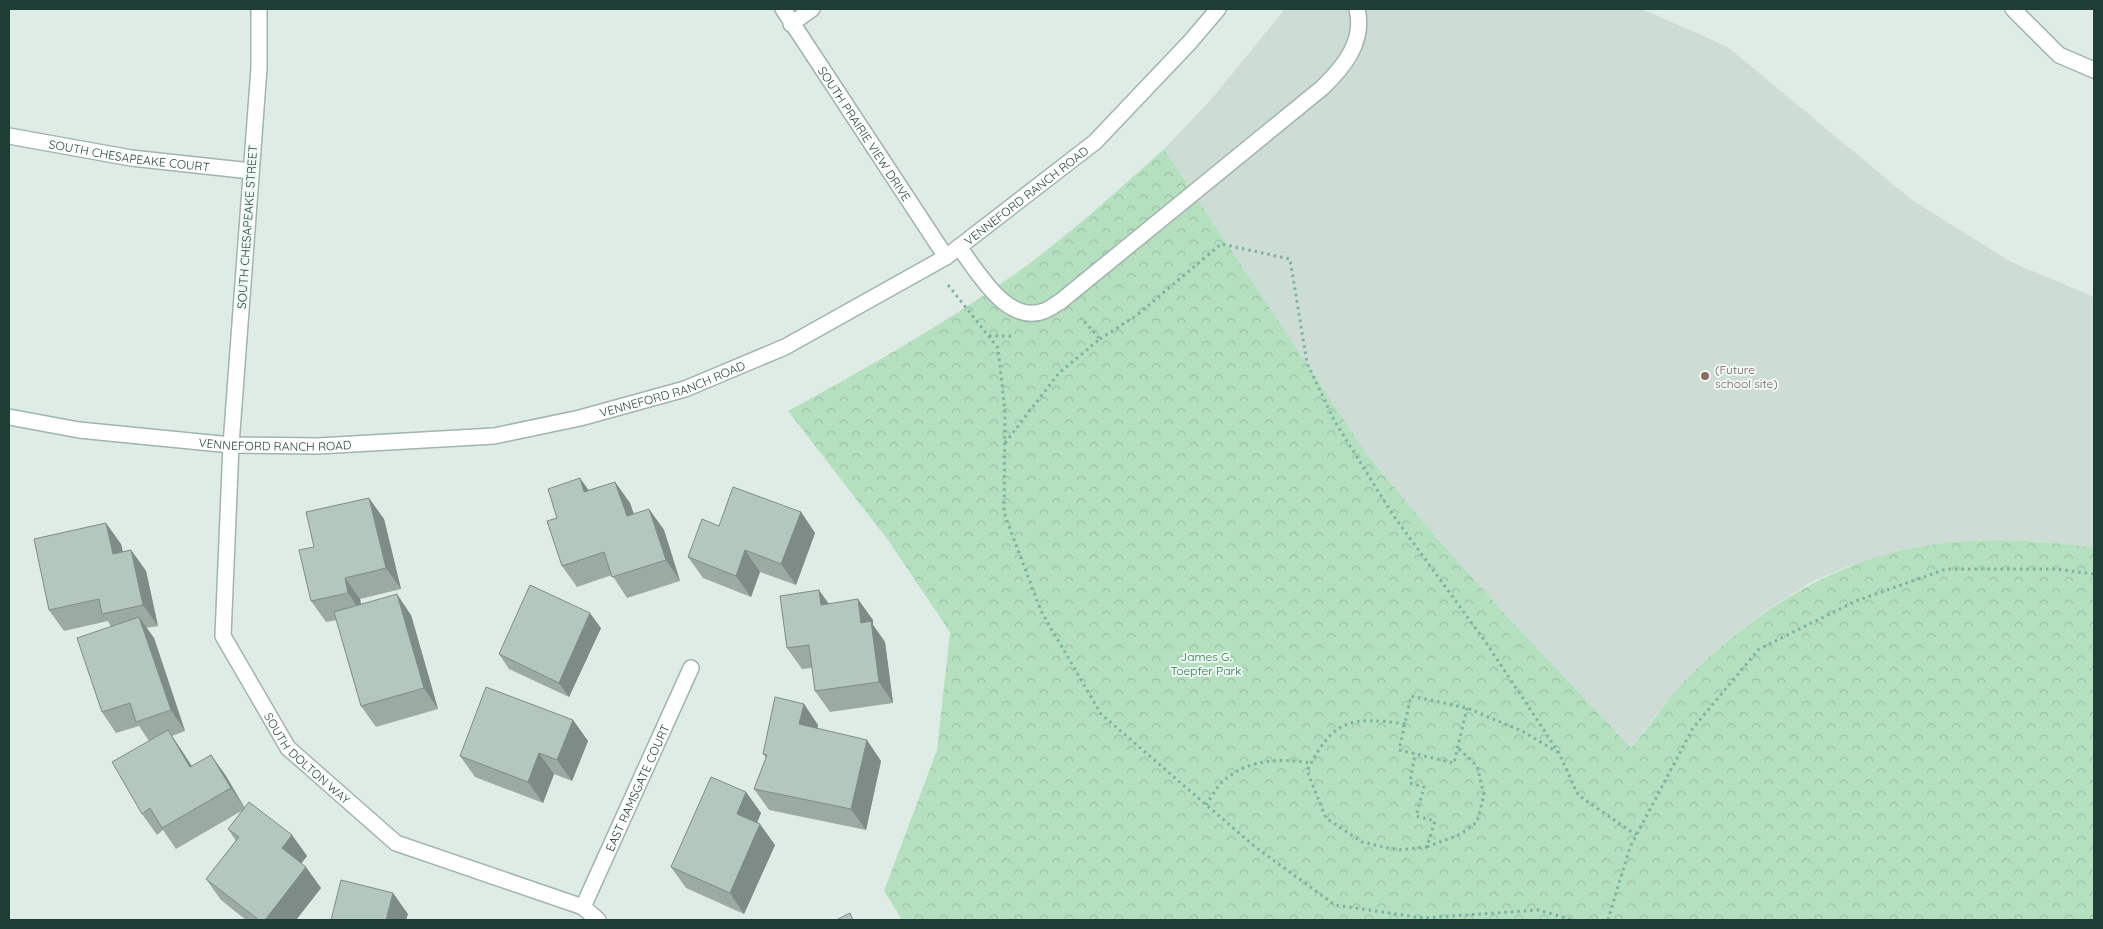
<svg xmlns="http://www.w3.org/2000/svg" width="2103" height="929" font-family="Quicksand,sans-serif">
  <defs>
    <pattern id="forest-crowns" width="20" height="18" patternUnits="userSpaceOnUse" patternTransform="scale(1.25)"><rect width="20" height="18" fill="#b5e0c0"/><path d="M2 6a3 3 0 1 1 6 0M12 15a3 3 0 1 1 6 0" fill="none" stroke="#9bc1a6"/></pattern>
  </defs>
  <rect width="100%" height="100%" fill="#dfece6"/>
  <path fill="#cddcd5" d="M1285,9H1642L1728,47L1912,200L2011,262L2094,297V547L2034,541L1983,540L1935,544L1849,566L1811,582L1764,612L1729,639L1691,673L1663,706L1631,748L1507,616L1436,537L1368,456L1164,149L1209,102Z"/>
  <path fill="url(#forest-crowns)" d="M1164,149L1368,456L1436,537L1507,616L1631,748C1652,724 1669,695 1693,672C1762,606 1840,557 1936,544C1989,537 2042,541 2094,547V920H902L884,891L937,750L950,632L888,540L788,411C865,369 941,326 1012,276C1066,238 1115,193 1164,149Z"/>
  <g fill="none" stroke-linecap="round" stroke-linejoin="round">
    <g stroke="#a1b4ad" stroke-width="18">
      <g id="minor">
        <path id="s1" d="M259,9V68L231,445L223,636L288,748L396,843L583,907L598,920"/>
        <path id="s2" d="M783,9L946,257"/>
        <path d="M2013,9L2059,55L2094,70"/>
        <path d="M791,24L812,9"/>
        <path id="s3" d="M9,136L131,158L251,171"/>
        <path d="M959,247C978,272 1007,325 1044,311C1050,309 1056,304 1061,301L1322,88C1344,67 1365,41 1357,9"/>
        <path id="s4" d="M9,417L79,430L231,445L318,446L494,436L580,418L685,389L785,347L946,257L1095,142L1190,42L1218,9"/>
        <path id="s5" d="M583,907L691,668"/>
      </g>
    </g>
    <path stroke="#7bb3a1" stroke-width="3" stroke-dasharray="2.5 4" stroke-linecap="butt" d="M948,285L998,348L1005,411L1004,513L1041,611L1101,714L1254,846L1335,905L1423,918L1538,910L1573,920
      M989,336H1011
      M1100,339L1137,315L1221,244L1290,259L1307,363L1334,420L1393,515L1487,644L1559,753L1578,795L1636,835
      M1005,443L1059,373L1100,339L1081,318
      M1467,708L1454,763L1399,750L1411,696L1467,708L1524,732L1557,752
      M1405,724C1350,716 1333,719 1307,771L1326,818L1362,842L1397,850L1427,847L1435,821L1416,816L1424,787L1410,783L1415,753
      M1206,805C1211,798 1216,788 1222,782C1248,759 1278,758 1311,763
      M1427,847L1461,834L1477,822L1484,795L1477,766L1458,748
      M1608,920L1630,847L1693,728L1759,649L1856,601L1946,569H2055L2094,574"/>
    <use href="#minor" stroke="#fff" stroke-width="15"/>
  </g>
  <path fill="#9baba4" d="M615,482L630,503L634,514L649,509L664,530L680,581L627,598L612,575L577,587L562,566L557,518L588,490Z
    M801,512L815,533L796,585L760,572L751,597L703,578L688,557L719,526Z
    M384,519L401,589L360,599L361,604L411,615L438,709L376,727L361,706L337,620L326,622L311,601L314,547Z
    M121,544L123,552L131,550L146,571L158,626L146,628L154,638L185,731L172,736L192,766L211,755L226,776L245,808L292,835L307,856L301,863L321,888L296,920H246L221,900L206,879L236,841L228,829L243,810L176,849L163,830L157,835L142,814L149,741L139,726L116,733L102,712L111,627L108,621L64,631L49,610Z
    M828,604L873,620V625L885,642L893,703L830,712L815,691L812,668L802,669L787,648Z
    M601,628L569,697L509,669L499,654Z
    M804,704L818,725L817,729L881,761L866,830L769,810L754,789L766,758L763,754Z
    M573,720L588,741L572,781L554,774L543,803L475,777L460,756Z
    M746,792L761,813L757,822L775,845L744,914L686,888L671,867Z"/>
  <path fill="#7e8b86" d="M580,478L595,499L584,492Z
    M615,482L630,503L641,537L627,516Z
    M369,498L384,519L401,589L386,568Z
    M649,509L664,530L680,581L666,560Z
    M801,512L815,533L796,585L781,564Z
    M106,523L121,544L128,575L113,554Z
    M131,550L146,571L158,626L143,605Z
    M745,550L760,572L751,597L736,576Z
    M345,578L360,599L363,614L348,593Z
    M819,590L834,611L821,605Z
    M397,594L411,615L438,709L424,688Z
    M858,599L873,620V625L885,642L893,703L879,682L861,623Z
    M590,613L601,628L569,697L559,683Z
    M139,617L154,638L185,731L171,710Z
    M804,704L818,725L814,745L799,724Z
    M573,720L588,741L572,781L557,760Z
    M168,730L182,751L205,788L190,767Z
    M867,740L881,761L866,830L851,809Z
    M539,753L554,774L543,803L528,782Z
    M211,755L226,776L245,809L231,788Z
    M746,792L761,813L752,835L737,814Z
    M760,824L775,845L744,914L730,893Z
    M292,835L307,856L297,869L282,848Z
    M306,867L321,888L296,920H265Z
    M393,893L408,914L406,920H386Z"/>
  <path fill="#b4c7bf" stroke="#7e8b86" d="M580,478L584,492L615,482L627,516L649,509L666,560L612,577L604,552L562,566L547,521L557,518L548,489Z
    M733,487L801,512L781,564L745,550L736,576L688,557L702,519L719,526Z
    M369,498L386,568L345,578L348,593L311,601L299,550L314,547L306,512Z
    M106,523L113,554L131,550L143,605L102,614L99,599L49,610L34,539Z
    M530,585L590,613L559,683L499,654Z
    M819,590L821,605L858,599L861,623L871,621L879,682L815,691L809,645L787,648L780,596Z
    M397,594L424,688L361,706L334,612Z
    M139,617L171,710L136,722L130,703L102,712L77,638Z
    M486,687L573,720L557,760L539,753L528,782L460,756Z
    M775,697L804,704L799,724L867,740L851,809L754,789L767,755L763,754Z
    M168,730L190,767L211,755L231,788L162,828L150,808L142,814L112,762Z
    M711,777L746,792L737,814L760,824L730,893L671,867Z
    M249,802L292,835L282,848L306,867L265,920H259L206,879L239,837L228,829Z
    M341,880L393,893L386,920H331Z
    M850,913L853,920H836Z"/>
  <circle fill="#8d6e63" stroke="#eff8f4" stroke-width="2" cx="1705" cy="376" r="5"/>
  <g text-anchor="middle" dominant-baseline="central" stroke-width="4" stroke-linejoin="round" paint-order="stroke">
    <g font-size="12" fill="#1e3e35" stroke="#eff8f4">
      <text stroke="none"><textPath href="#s2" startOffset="149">SOUTH PRAIRIE VIEW DRIVE</textPath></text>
      <text stroke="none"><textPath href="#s3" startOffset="122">SOUTH CHESAPEAKE COURT</textPath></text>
      <text stroke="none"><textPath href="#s4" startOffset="1078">VENNEFORD RANCH ROAD</textPath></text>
      <text transform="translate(247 227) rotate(-86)">SOUTH CHESAPEAKE STREET</text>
      <text stroke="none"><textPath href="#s4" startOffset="672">VENNEFORD RANCH ROAD</textPath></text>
      <text stroke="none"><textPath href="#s4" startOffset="268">VENNEFORD RANCH ROAD</textPath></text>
      <text stroke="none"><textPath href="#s1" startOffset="778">SOUTH DOLTON WAY</textPath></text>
      <text stroke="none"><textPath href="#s5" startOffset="131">EAST RAMSGATE COURT</textPath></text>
    </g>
    <g font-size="12" fill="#785e54" stroke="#eff8f4" text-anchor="start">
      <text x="1715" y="369">(Future<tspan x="1715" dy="14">school site)</tspan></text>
    </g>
    <g font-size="12" fill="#247944" stroke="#eff8f4">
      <text x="1206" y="656">James G.<tspan x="1206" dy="14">Toepfer Park</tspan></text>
    </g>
  </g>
  <rect width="2103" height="929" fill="none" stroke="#1e3e35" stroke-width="20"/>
</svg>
